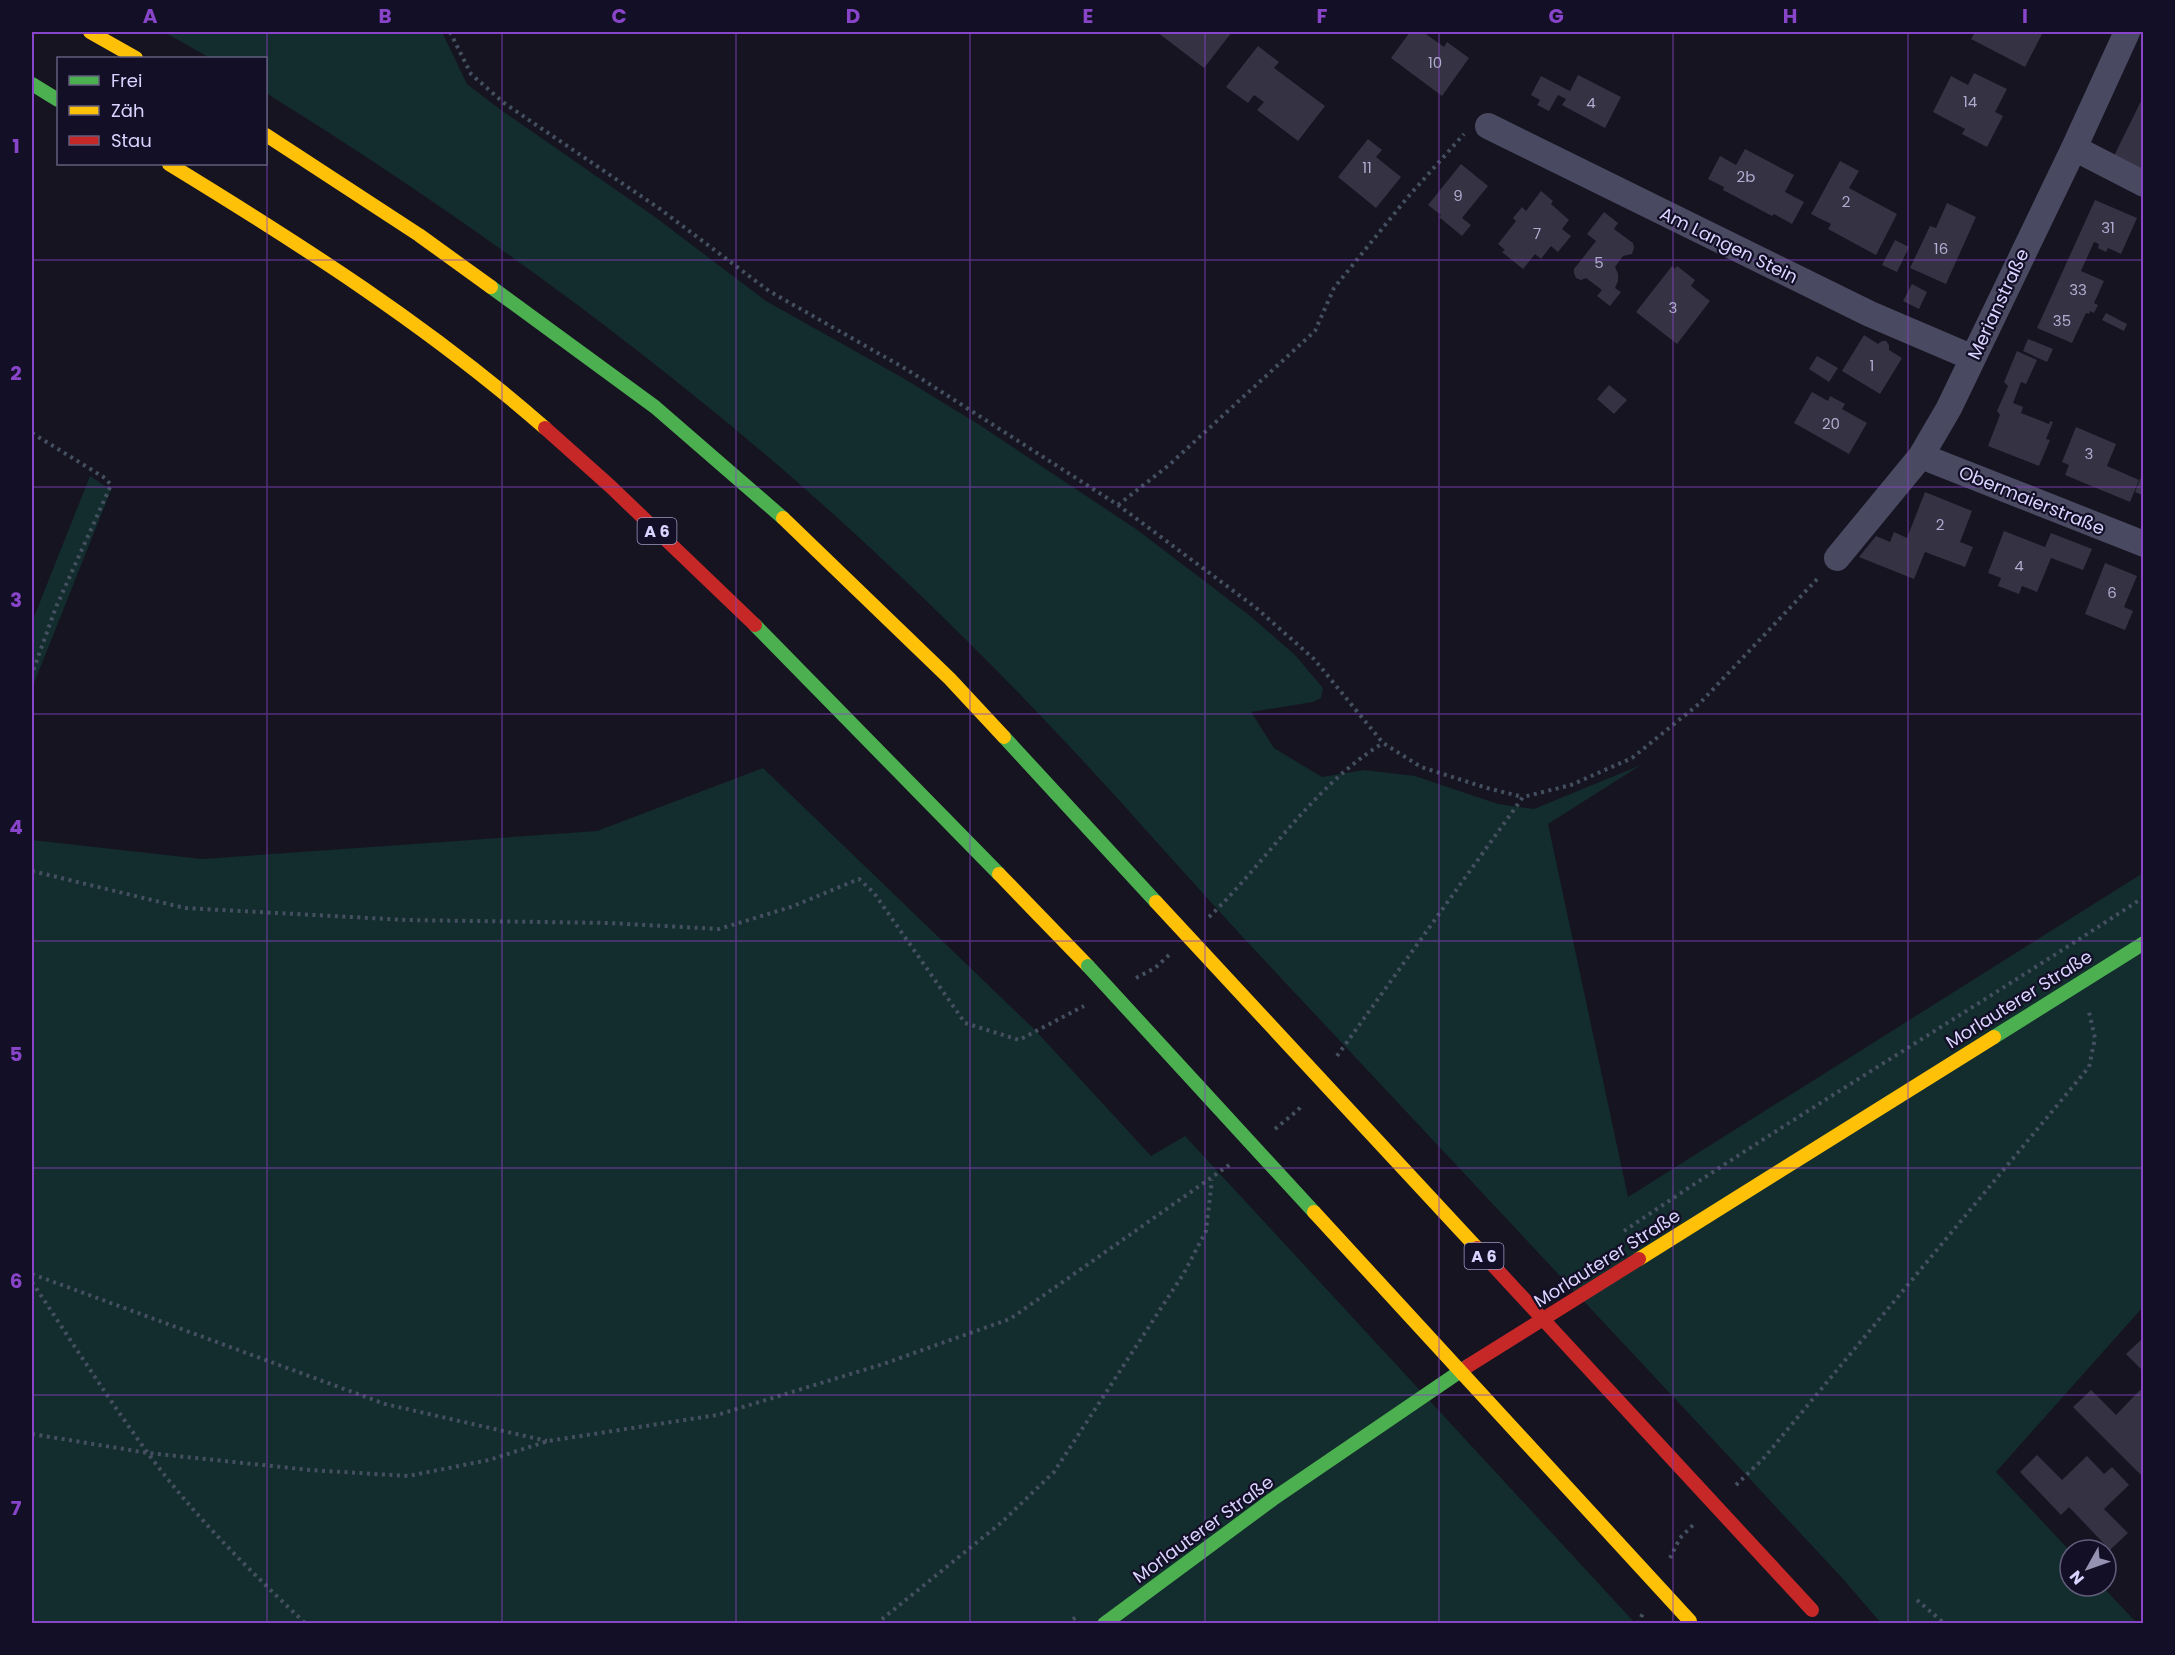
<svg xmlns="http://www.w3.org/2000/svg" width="2175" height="1655" font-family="Poppins,sans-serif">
  <rect width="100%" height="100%" fill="#161421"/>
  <path fill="#132c2d" d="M164,32H442L467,84L501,110L655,217L766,301L903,378L978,424L1136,529L1249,615L1295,655L1323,688L1321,698L1313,702L1251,712L1274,748L1322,777L1364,770L1415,776L1498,804L1534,809L1641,765L1548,824L1628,1197L2143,873V1307L1996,1472L2070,1551V1586H2102L2134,1620L2142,1623H1881L1844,1580C1643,1364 1441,1149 1239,933C1177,866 1118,797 1055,731C972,643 885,559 795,480C630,337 451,208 266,93V58H210Z
    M90,476L111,490L32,688V622Z
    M763,768L1035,1030L1151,1156L1185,1136L1635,1623L32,1624V840L202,859L597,831Z"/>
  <path fill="#343243" d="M1157,32H1232L1204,68Z
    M1410,32H1423L1444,47L1447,42L1469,58L1442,96L1391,58Z
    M1975,32H2043L2025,67L1971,39Z
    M1258,46L1279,62L1274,68L1325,106L1298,141L1257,110L1264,102L1254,95L1248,103L1226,87Z
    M1974,73L2007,89L1995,112L2003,116L1987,147L1962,134L1965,129L1933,112L1951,76L1968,85Z
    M1578,75L1621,97L1605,128L1562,105L1566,99L1558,95L1549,111L1537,105L1540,100L1531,95L1541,76L1570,91Z
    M2144,95V181L2110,164Z
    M1368,139L1382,150L1376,157L1401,177L1376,208L1338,177Z
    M1745,149L1794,175L1785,192L1804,202L1792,224L1774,214L1772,216L1723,190L1724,187L1708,179L1720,156L1736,165Z
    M1840,161L1859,171L1849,188L1897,214L1876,255L1828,229L1831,224L1811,214Z
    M1461,164L1488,186L1462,218L1471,225L1462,236L1439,217L1441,215L1428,205Z
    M1541,191L1553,201L1551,204L1569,220L1562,229L1571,236L1558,252L1551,246L1541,259L1535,254L1523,269L1502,252L1505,250L1498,244L1516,221L1513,218L1522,207L1526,211Z
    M2095,200L2137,218L2121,254L2108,248L2106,252L2098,248L2099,244L2094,242L2081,271L2104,281L2094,303L2098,305L2094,313L2090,311L2089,314L2086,313L2072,343L2037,328Z
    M1947,203L1976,217L1946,284L1910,268L1930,226L1936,228Z
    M1604,212L1618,223L1614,229L1633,243L1634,248L1632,254L1623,256L1615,267L1618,274V281L1615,288L1621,292L1610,306L1597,296L1602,290L1586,278L1581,280L1576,278L1574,273V269L1596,241L1587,234Z
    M1895,240L1909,247L1897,272L1882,265Z
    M1672,266L1675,269L1677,266L1695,280L1691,286L1710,301L1677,344L1636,312Z
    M1912,284L1927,292L1919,309L1903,301Z
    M2106,313L2127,324L2124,331L2102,320Z
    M1864,335L1878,344L1882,341H1886L1889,345V350L1902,358L1880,394L1842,371Z
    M2028,339L2053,349L2047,362L2023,351Z
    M2017,351L2037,360L2026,384L2021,382L2013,403L2023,407L2021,413L2049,424L2050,421L2053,422L2046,439L2050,440L2039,466L1988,446L2000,415L1997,411L2008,386L2004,382Z
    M1817,356L1838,368L1829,382L1809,369Z
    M1609,385L1627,400L1614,414L1597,399Z
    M1812,392L1828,401L1830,396L1845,404L1842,409L1867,423L1849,454L1794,423Z
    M2076,427L2116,444L2107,466L2139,480L2130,502L2065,475L2069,465L2062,462Z
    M2143,472H2144V496L2135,492Z
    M1925,492L1972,511L1960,542L1973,547L1965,567L1925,552L1914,579L1859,557L1876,536L1890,542L1894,532L1907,538Z
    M2004,531L2045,547L2051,533L2092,549L2083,570L2051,558L2037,592L2022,586L2019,594L1998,586L2001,578L1988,573Z
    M2105,563L2137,576L2124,607L2133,611L2125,630L2085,614Z
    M2144,1337V1372L2126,1354Z
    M2091,1390L2116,1415L2140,1390L2144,1393V1478L2073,1407Z
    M2037,1455L2062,1480L2087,1456L2104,1474L2112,1467L2129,1485L2104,1509L2128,1533L2110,1550L2069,1507L2061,1515L2020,1472Z"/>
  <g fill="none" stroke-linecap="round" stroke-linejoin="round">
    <path stroke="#44505f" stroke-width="4" stroke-dasharray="3 4.5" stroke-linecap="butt" d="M450,32L471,74L504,103L660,209L769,291L906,369L1118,505L1255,607L1314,659L1383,743L1421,767L1487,788L1523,797
      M32,433L105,478L111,485L56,607L32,674
      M1118,505L1169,465L1315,331L1334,288L1407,198L1464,134
      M32,871L185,908L406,920L609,923L719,929L791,907L859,879L874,893L965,1023L1019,1040L1084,1006
      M1209,917C1268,860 1312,787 1383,743
      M1136,978L1155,968L1169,955
      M1337,1056L1523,797L1571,785L1632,758L1700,703L1820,576
      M1275,1129L1298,1110L1303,1104
      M1624,1231C1794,1116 1972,1010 2144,897
      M32,1274L385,1404L547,1441
      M32,1282C70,1339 107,1397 147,1452C193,1515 250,1571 306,1624
      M32,1434L148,1453L310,1470L408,1476L489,1460L548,1441L717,1415L883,1364L1010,1319L1232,1163
      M1736,1485L1763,1459L2089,1067L2095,1038L2089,1012
      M1670,1558L1680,1538L1695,1523
      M1917,1600L1945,1624
      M876,1624L1002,1522L1054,1472L1184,1273L1206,1231L1212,1180
      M1067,1624L1076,1617
      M1638,1624L1643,1613"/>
    <path stroke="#4a4962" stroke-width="26" d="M1488,126L1870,314L1973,358
      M2074,148L2144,184
      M1921,456L2144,544
      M1837,558L1921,456L1949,408L2074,148L2127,32"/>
    <path stroke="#4caf50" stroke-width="14" d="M32,84L58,100
      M491,287L655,407L783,518
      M755,625L999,874
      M1004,737L1156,902
      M1994,1037L2144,943
      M1104,1624L1273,1499L1468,1366"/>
    <path stroke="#ffc107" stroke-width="14" d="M90,32L136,58
      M266,135L419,235L491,287
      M169,164C300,244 430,327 545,428
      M783,518L950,679L1004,737
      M999,874L1088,966
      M1639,1259L1994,1037"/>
    <path stroke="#c62828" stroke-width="14" d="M545,428L610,486L755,625
      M1468,1366L1639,1259"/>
    <path stroke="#4caf50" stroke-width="14" d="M1088,966L1314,1212"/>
    <path stroke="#ffc107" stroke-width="14" d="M1156,902L1477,1248
      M1314,1212L1690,1621"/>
    <path stroke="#c62828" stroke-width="14" d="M1477,1248L1812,1610"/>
  </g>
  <path fill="none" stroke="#8945c9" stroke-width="1.5" stroke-opacity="0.55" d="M267,32V1624M502,32V1624M736,32V1624M970,32V1624M1205,32V1624M1439,32V1624M1673,32V1624M1908,32V1624M32,260H2144M32,487H2144M32,714H2144M32,941H2144M32,1168H2144M32,1395H2144"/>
  <g text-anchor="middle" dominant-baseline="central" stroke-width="4.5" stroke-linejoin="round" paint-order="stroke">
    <g font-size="15" fill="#b0acd0">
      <text x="1435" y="62">10</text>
      <text x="1970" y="101">14</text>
      <text x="1591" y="102">4</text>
      <text x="1367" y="167">11</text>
      <text x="1746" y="176">2b</text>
      <text x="1458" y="195">9</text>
      <text x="1846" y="201">2</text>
      <text x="2108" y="227">31</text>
      <text x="1537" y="233">7</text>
      <text x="1941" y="248">16</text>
      <text x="1599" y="262">5</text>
      <text x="2078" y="289">33</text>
      <text x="1673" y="307">3</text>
      <text x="2062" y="320">35</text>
      <text x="1872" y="365">1</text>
      <text x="1831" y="423">20</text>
      <text x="2089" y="453">3</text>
      <text x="1940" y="524">2</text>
      <text x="2019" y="565">4</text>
      <text x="2112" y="592">6</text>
    </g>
    <g fill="#130f26" stroke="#9e99be" stroke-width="1.5">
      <rect x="637.5" y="518" width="39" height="26" rx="4.5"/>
      <rect x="1464.5" y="1243" width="39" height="26" rx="4.5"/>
    </g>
    <g font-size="16" font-weight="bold" fill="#d9d4ff">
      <text x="657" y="531">A 6</text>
      <text x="1484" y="1256">A 6</text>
    </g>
    <g font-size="18" fill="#d9d4ff" stroke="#130f26">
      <text transform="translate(1729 245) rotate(26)">Am Langen Stein</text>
      <text transform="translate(1998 304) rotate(-65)">Merianstraße</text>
      <text transform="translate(2032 500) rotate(22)">Obermaierstraße</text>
      <text transform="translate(2019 999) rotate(-32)">Morlauterer Straße</text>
      <text transform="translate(1607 1258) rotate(-32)">Morlauterer Straße</text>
      <text transform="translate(1203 1529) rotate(-36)">Morlauterer Straße</text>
    </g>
  </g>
  <rect width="2175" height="1655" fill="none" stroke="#130f26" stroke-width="66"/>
  <rect x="57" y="57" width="210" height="108" fill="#130f26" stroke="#625e7d" stroke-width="1.5"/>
  <rect x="69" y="76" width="30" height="9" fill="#4caf50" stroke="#625e7d" stroke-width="1.5"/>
  <text x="111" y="87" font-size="18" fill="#d9d4ff">Frei</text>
  <rect x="69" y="106" width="30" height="9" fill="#ffc107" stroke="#625e7d" stroke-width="1.5"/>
  <text x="111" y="117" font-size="18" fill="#d9d4ff">Zäh</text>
  <rect x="69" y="136" width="30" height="9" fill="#c62828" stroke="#625e7d" stroke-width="1.5"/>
  <text x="111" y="147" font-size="18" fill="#d9d4ff">Stau</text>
  <g transform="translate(2088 1568) rotate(230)"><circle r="28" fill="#130f26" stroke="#625e7d" stroke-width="1.5"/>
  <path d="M0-4.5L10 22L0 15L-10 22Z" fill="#9591b1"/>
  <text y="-9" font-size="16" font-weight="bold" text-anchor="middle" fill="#d9d4ff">N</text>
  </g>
  <rect x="33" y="33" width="2109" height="1589" fill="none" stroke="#8945c9" stroke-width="2"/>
  <g font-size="20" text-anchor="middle" font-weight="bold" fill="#8945c9">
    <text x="150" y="23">A</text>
    <text x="385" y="23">B</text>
    <text x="619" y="23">C</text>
    <text x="853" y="23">D</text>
    <text x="1088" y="23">E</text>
    <text x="1322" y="23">F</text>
    <text x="1556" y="23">G</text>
    <text x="1790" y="23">H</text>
    <text x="2025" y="23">I</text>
    <text x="16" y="153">1</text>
    <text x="16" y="380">2</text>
    <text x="16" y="607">3</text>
    <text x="16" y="834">4</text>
    <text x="16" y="1061">5</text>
    <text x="16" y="1288">6</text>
    <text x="16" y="1515">7</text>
  </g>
</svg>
